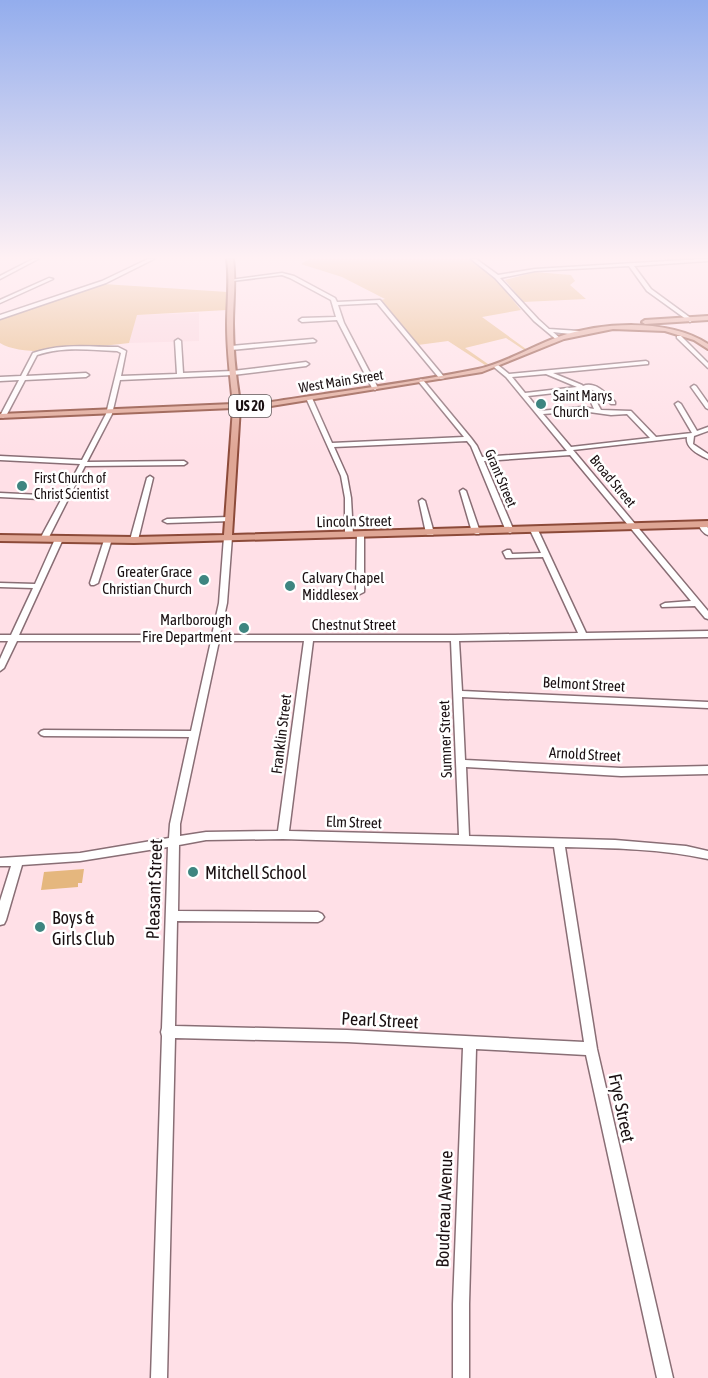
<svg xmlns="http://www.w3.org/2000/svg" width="708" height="1378" font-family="'Asap Condensed',sans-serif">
  <rect width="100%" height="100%" fill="#ffe0e7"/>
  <path fill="#fad3dc" d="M199,313V341L129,343L136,315Z"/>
  <path fill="#e5b77e" d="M309,259H469L493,276L521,310L482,317L526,349L524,350L506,338L465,348L488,364L485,365L448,341L418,345L381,300L385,299L342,277L301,264Z
    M535,272L571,275L575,281L570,285L586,299L523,302L505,280Z
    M103,284L228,292L227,310L137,315L129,343C96,346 28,360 0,343V319Z
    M84,869L82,883H78V887L41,890L44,872Z"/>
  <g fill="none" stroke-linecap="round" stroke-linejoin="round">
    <g stroke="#896e75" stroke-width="3">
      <path id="minor" d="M33,259H38L0,279V276Z
        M148,259H154L106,283L0,319V315L102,281Z
        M471,259H476L498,275L535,269L701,259H708V261L634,266L651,289L692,319L693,320L690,322L647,291L629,266L535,271L500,278L538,319L549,329L579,331L582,333L579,335L553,332L561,339L558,341L534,321L495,278Z
        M282,273L294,276L335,298L337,302L380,300L445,378L440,379L377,303L338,305L344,323L378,388L375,390L372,388L337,320L302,322L299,320L302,318L336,317L331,300L290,278L282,275L232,281L230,280Z
        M49,278L53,279L0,303V300Z
        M677,336H681L708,363V368L677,338Z
        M178,339L181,341L183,373L233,371L306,362L309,364L306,366L233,375L120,380L112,414L87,462L184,461L187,463L184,465L85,466L48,539L44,541H41L40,539L61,500L0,497V493L63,496L80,464L0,460V456L82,460L106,414L121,353L117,351C90,350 63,346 37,355L26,376L86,373L89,375L86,377L25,380L6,416L3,418L0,416L19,380L0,381V377L21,376L33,353C61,343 89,347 118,347L126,351L121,376L177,374L175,341Z
        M313,339L316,341L315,342L231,350L228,348L231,346Z
        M646,361L648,362V364L553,373L582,385L583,386C595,381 606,393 615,402V404H611L600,393L590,389L528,396L540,411L582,407L594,409L590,400L595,399L601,410L631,411L656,437L692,433L675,404L678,402L681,404L697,431L708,427V431L694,436L693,444L708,454V459C699,455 685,448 687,437L573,450L708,611V619L705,618L695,606L662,607L661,605L665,603L691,601L570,455L484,461L514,531L510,533L506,531L471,446L467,441L334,447L347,476L351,498L353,535L349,537L345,535V498L341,476L306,398L307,397L312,398L332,443L464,437L419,382L418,381L421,379L423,380L471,438L477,446L482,457L567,451L506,377L494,367V365H498L509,374ZM546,374L577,387L525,393L512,377ZM582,411L611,415L627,414L650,438L571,447L543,414Z
        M694,385L696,386L708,403V409L706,408L691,387Z
        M150,476L153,478L138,540L137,542H131L130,540L147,478Z
        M463,489L466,491L480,532L479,534H476L472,532L460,491Z
        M422,499L425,501L434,533L433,535H427L426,533L419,501Z
        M229,517L233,519L232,521L167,523L163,521L167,519Z
        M699,523H705L708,528V535C704,534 698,527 699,523Z
        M531,528H537L538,530L586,633L708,631V637L459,641L462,691L708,702V708L462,697L465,760L621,768L708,766V774L621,776L466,767L469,836L615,840L686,846L708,851V859C661,849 613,848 565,847L597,1049L673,1378H657L586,1055L476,1049L469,1304V1378H453V1304L463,1048L347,1042L175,1038L167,1378H151L162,1036L161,1032L162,1028L168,847L80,861L22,865L6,920L4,924L0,925V901L11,866H0V858L80,853L169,838L170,824L189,737L44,736L41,735L39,733L41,731L44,730L191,731L211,641H17L4,668L0,671V659L8,641H0V635H11L33,588L0,587V583L35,584L55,539L59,537H62L63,539L19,635H212L219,603L224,537L228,535L232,537L227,603L220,635H455L578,633L543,557L509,558H506L503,552L507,550H510L512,554L541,553L530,530ZM219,641H304L278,831L206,832L180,836V824ZM313,641H451L459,835L289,831ZM283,839L554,847L584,1042L347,1030L175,1026L177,921L318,922L322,920L324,917L322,914L318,912L178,911L179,845L206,840Z
        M357,532H363L364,534V592L360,594L356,592Z
        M105,537H108L112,539L98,583L94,585H91L90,583Z"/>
    </g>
    <g stroke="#8c4a39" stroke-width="4">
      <path id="major" d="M227,259H233C236,281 233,302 233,324C233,351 236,377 240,403L271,402C340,391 410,383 478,369C503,364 533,346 558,337C602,322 668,318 708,344V349L694,340L665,331L613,329L564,339L482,372L271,406L240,407L232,535L708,521V527L134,543L0,541V535L134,537L224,535L233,408L0,418V414L233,404C230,377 227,351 227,324C227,302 230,281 227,259Z
        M708,316V320L645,324L642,322L645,320Z"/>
    </g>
    <use href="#minor" fill="#fff" fill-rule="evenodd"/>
    <use href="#major" fill="#dfa695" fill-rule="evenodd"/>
  </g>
  <linearGradient id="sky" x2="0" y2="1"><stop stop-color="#93aded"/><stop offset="0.57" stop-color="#fff1f4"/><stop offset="1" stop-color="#fff1f4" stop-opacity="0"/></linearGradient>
  <rect width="708" height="452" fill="url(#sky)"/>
  <g fill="#3e8580" stroke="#fff" stroke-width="2">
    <circle cx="541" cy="404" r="6"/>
    <circle cx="22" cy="486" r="6"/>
    <circle cx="204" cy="580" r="6"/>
    <circle cx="290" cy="586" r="6"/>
    <circle cx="244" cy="628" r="6"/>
    <circle cx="193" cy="872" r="6"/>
    <circle cx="40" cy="927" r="6"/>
  </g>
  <g text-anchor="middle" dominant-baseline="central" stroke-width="5" stroke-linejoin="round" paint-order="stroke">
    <g font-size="14" fill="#1a1012" stroke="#fff">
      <text transform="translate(341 381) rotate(-9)">West Main Street</text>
      <text transform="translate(501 478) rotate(67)">Grant Street</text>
      <text transform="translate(613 481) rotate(50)">Broad Street</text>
    </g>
    <g font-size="14" fill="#1a1012" stroke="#fff" text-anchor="start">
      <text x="553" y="396">Saint Marys<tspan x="553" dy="16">Church</tspan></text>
      <text x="34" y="478">First Church of<tspan x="34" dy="16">Christ Scientist</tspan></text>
    </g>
    <rect fill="#fff" stroke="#5f5859" stroke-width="1.5" x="229" y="395" width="42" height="22" rx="4.5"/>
    <g font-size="14" font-weight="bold" fill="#1a1012">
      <text x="250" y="406">US 20</text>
    </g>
    <g font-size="15" fill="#1a1012" stroke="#fff">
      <text transform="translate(354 521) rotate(-1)">Lincoln Street</text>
      <text x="354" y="624">Chestnut Street</text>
      <text transform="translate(584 684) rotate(3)">Belmont Street</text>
      <text transform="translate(281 734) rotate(-83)">Franklin Street</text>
      <text transform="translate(445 739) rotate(-92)">Sumner Street</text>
      <text transform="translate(585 754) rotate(3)">Arnold Street</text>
      <text transform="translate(354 822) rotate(2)">Elm Street</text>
    </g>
    <g font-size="15" fill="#1a1012" stroke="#fff" text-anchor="end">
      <text x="192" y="571">Greater Grace<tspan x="192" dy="17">Christian Church</tspan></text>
      <text x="302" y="577" text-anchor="start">Calvary Chapel<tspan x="302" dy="17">Middlesex</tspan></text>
      <text x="232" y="619">Marlborough<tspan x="232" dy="17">Fire Department</tspan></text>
    </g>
    <g font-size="18" fill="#1a1012" stroke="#fff" text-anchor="start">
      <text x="205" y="872">Mitchell School</text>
      <text x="52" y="917">Boys &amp;<tspan x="52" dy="21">Girls Club</tspan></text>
    </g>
    <g font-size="18" fill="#1a1012" stroke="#fff">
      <text transform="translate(154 889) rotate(-88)">Pleasant Street</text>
      <text transform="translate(380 1020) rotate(3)">Pearl Street</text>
      <text transform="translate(622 1108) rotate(78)">Frye Street</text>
      <text transform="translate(444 1209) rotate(-88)">Boudreau Avenue</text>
    </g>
  </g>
</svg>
